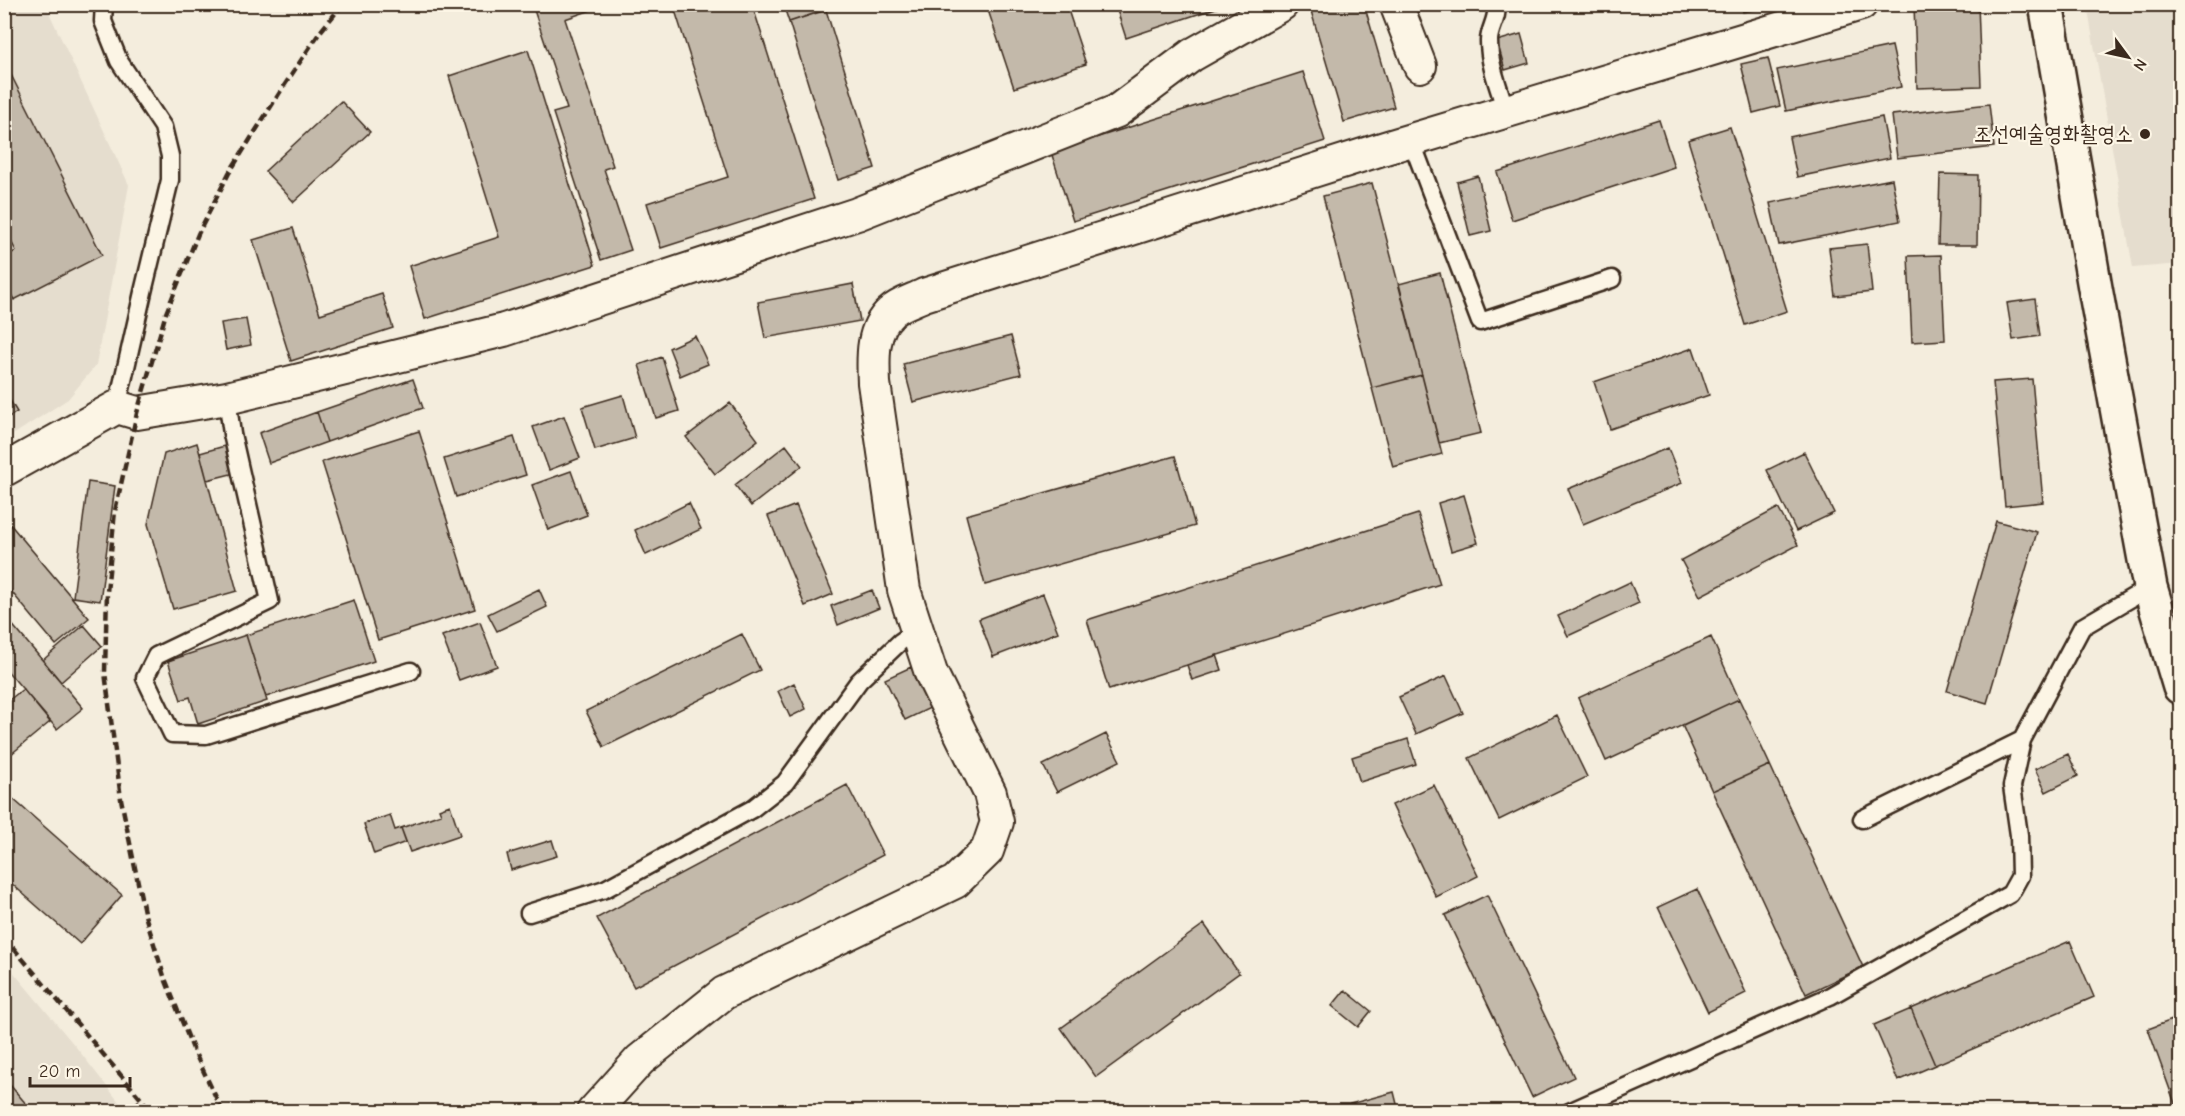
<svg xmlns="http://www.w3.org/2000/svg" width="2185" height="1116" font-family="'Comic Neue','Poor Story',sans-serif">
  <rect width="100%" height="100%" fill="#f4eddd"/>
  <filter id="ink" filterUnits="userSpaceOnUse"><feTurbulence type="fractalNoise" baseFrequency=".0167" numOctaves="2"/><feDisplacementMap in="SourceGraphic" scale="12" xChannelSelector="R" yChannelSelector="G"/><feConvolveMatrix kernelMatrix="1 2 1 2 8 2 1 2 1" color-interpolation-filters="sRGB"/></filter>
  <g filter="url(#ink)">
    <path fill="#e5ddce" d="M9,4L41,5L46,6L129,185L96,365L68,399L5,440L4,6Z
      M2087,5H2180V264L2133,268Z
      M4,961L76,1047L126,1111H5Z"/>
    <path fill="#c3b9aa" stroke="#3b2a1e" stroke-width="1.5" d="M532,4H609L565,19L613,166L604,169L631,250L601,260L553,113L567,109Z
      M673,4H752L814,199L661,248L647,203L728,177Z
      M783,4H830L831,8L789,22Z
      M986,4H1066L1086,64L1014,88Z
      M1115,4H1228L1126,38Z
      M1333,4H1364L1394,107L1344,122L1311,11Z
      M1741,4H1785L1743,12Z
      M1978,4L1981,86L1917,88L1914,5Z
      M826,10L875,168L838,180L789,22Z
      M1521,34L1529,63L1505,70L1497,41Z
      M1892,46L1901,87L1786,111L1777,70Z
      M528,50L595,265L425,319L409,266L499,237L449,76Z
      M1768,58L1780,106L1753,113L1741,64Z
      M4,61L102,255L14,300L4,280V257L16,251L4,228Z
      M1303,72L1325,141L1073,221L1051,152Z
      M341,101L370,132L294,202L265,171Z
      M1989,104L1994,147L1897,158L1892,115Z
      M1882,117L1890,158L1797,177L1789,137Z
      M1659,120L1674,167L1512,220L1497,172Z
      M1730,127L1787,311L1745,325L1688,140Z
      M1940,174L1978,175L1977,245H1938Z
      M1478,176L1491,231L1470,236L1457,182Z
      M1892,179L1900,221L1779,245L1770,203Z
      M1372,183L1422,375L1372,388L1323,196Z
      M293,228L320,314L382,294L393,328L291,361L253,240Z
      M1867,244L1872,292L1835,296L1829,248Z
      M1941,255L1945,340L1912,342L1908,256Z
      M1440,273L1481,433L1439,443L1399,284Z
      M853,284L860,321L765,338L758,302Z
      M2035,299L2040,336L2013,340L2007,303Z
      M246,319L251,345L226,350L221,323Z
      M695,336L708,364L680,376L669,348Z
      M1011,336L1021,374L913,402L903,364Z
      M1693,348L1709,395L1610,429L1594,382Z
      M662,357L679,411L656,418L639,365Z
      M1422,375L1442,454L1393,467L1372,388Z
      M413,379L423,408L327,442L317,412Z
      M2032,379L2043,502L2005,506L1993,382Z
      M6,394L17,412L4,420V395Z
      M623,395L635,438L595,450L582,407Z
      M730,403L758,440L715,474L686,437Z
      M317,412L327,442L269,463L259,433Z
      M564,416L580,458L549,470L533,427Z
      M419,431L475,609L378,640L322,462Z
      M514,437L526,475L456,497L444,459Z
      M197,443L237,591L173,609L148,524L164,454Z
      M228,445L235,473L207,480L200,453Z
      M786,445L802,466L751,506L735,485Z
      M1668,448L1682,483L1583,524L1568,489Z
      M1804,452L1834,513L1796,531L1767,470Z
      M1175,456L1195,526L985,585L966,515Z
      M571,471L587,515L548,530L532,485Z
      M88,482L115,486L100,601L73,597Z
      M1464,495L1478,543L1451,551L1438,503Z
      M689,503L701,529L646,555L635,530Z
      M796,505L833,594L805,606L768,516Z
      M1778,508L1798,545L1700,596L1681,560Z
      M1418,514L1440,584L1109,690L1087,620Z
      M4,517L89,618L56,645L4,583Z
      M1996,521L2037,532L1987,703L1947,691Z
      M1630,582L1639,603L1568,636L1558,616Z
      M539,589L547,607L497,631L488,614Z
      M872,590L879,608L838,625L831,606Z
      M1043,594L1058,632L993,657L979,619Z
      M354,600L374,661L266,697L246,635Z
      M4,615L83,708L57,729L4,667Z
      M480,622L497,666L459,680L442,636Z
      M84,625L102,646L61,682L43,660Z
      M742,634L760,670L604,747L586,711Z
      M246,635L267,701L198,724L190,697L181,700L168,661Z
      M1711,637L1739,699L1606,761L1578,698Z
      M1217,655L1222,670L1192,680L1187,665Z
      M911,667L930,708L905,720L885,679Z
      M1446,676L1463,713L1416,734L1399,697Z
      M794,683L806,709L790,717L778,691Z
      M23,689L50,722L4,760V704Z
      M1739,699L1770,765L1712,791L1682,725Z
      M1557,715L1587,777L1499,820L1469,758Z
      M1106,734L1120,761L1057,792L1043,765Z
      M1408,739L1416,764L1360,782L1352,757Z
      M2068,754L2078,776L2046,792L2035,769Z
      M1770,765L1863,967L1806,994L1712,791Z
      M847,785L883,855L634,987L597,918Z
      M1434,785L1478,876L1436,897L1392,805Z
      M4,791L122,895L80,944L4,877Z
      M450,805L460,835L410,852L401,828L441,814L439,809Z
      M390,815L395,830L401,828L406,842L374,854L364,824Z
      M552,840L557,856L511,870L507,854Z
      M1697,889L1746,993L1708,1012L1658,907Z
      M1487,895L1574,1077L1532,1097L1445,915Z
      M1204,924L1239,973L1096,1077L1061,1028Z
      M2070,941L2094,997L1935,1065L1911,1009Z
      M1345,990L1371,1011L1358,1027L1332,1006Z
      M1911,1009L1935,1065L1898,1081L1874,1025Z
      M2180,1017V1112H2178L2148,1029Z
      M4,1078L33,1112H4Z
      M1394,1092L1399,1112H1352L1350,1104Z
      M138,1101L147,1112H125Z"/>
    <g fill="none" stroke-linecap="round" stroke-linejoin="round">
      <g stroke="#3b2a1e" stroke-width="21">
        <path id="service" d="M104,4L103,21L119,61L163,127L170,156V180L143,292L117,407
          M1496,4C1499,18 1489,28 1489,41C1489,65 1499,88 1506,111
          M1411,140L1480,322L1612,279
          M227,398L232,434L270,601L156,656L145,678L172,734L206,735L411,671
          M1862,819L2022,740
          M529,913L605,889L752,809L785,783L859,681L900,642L917,630
          M1569,1112L1830,996L2010,894L2020,876L2019,835L2012,786L2022,740L2082,627L2150,587"/>
      </g>
      <g stroke="#3b2a1e" stroke-width="36">
        <path id="minor" d="M1396,4L1420,66
          M4,470L117,407L137,413L227,398L504,330L857,214L1117,111L1192,55L1282,4
          M593,1112L640,1060L724,993L955,882L987,851L997,822L990,793L931,673L904,590L874,383C873,358 871,330 891,312C899,304 914,300 924,295L1385,148L1861,4"/>
      </g>
      <g stroke="#3b2a1e" stroke-width="38">
        <path id="tertiary" d="M2046,4L2095,288L2150,587L2180,687"/>
      </g>
      <use href="#service" stroke="#fcf5e5" stroke-width="16"/>
      <use href="#minor" stroke="#fcf5e5" stroke-width="32"/>
      <use href="#tertiary" stroke="#fcf5e5" stroke-width="33"/>
      <path stroke="#3b2a1e" stroke-width="4.5" stroke-dasharray="9 4.5" stroke-linecap="butt" d="M4,937L152,1112
        M223,1112L193,1049L164,976L144,912L121,799L105,672L107,592L115,511L137,413L166,313L198,234L229,173L282,89L320,32L343,4"/>
    </g>
  </g>
  <circle fill="#3b2a1e" stroke="#fcf5e5" stroke-width="2" cx="2145" cy="134" r="6"/>
  <g text-anchor="middle" dominant-baseline="central" stroke-width="4.5" stroke-linejoin="round" paint-order="stroke">
    <g font-size="22" fill="#3b2a1e" stroke="#fcf5e5" text-anchor="end">
      <text x="2133" y="134">조선예술영화촬영소</text>
    </g>
  </g>
  <rect width="2185" height="1116" fill="none" stroke="#fcf5e5" stroke-width="24"/>
  <rect x="12" y="12" width="2161" height="1092" fill="none" stroke="#3b2a1e" stroke-width="2" filter="url(#ink)"/>
  <g transform="translate(2128 57) rotate(123)" stroke="#fcf5e5" stroke-width="4.5" paint-order="stroke">
  <path d="M0-4.5L10 22L0 15L-10 22Z" fill="#3b2a1e"/>
  <text y="-9" font-size="16" font-weight="bold" text-anchor="middle" fill="#3b2a1e">N</text>
  </g>
  <path d="M30 1077v9h100v-9" fill="none" stroke="#3b2a1e" stroke-width="3"/>
  <text x="39" y="1077" font-size="18" fill="#3b2a1e" stroke="#fcf5e5" stroke-width="4.5" paint-order="stroke">20 m</text>
</svg>
